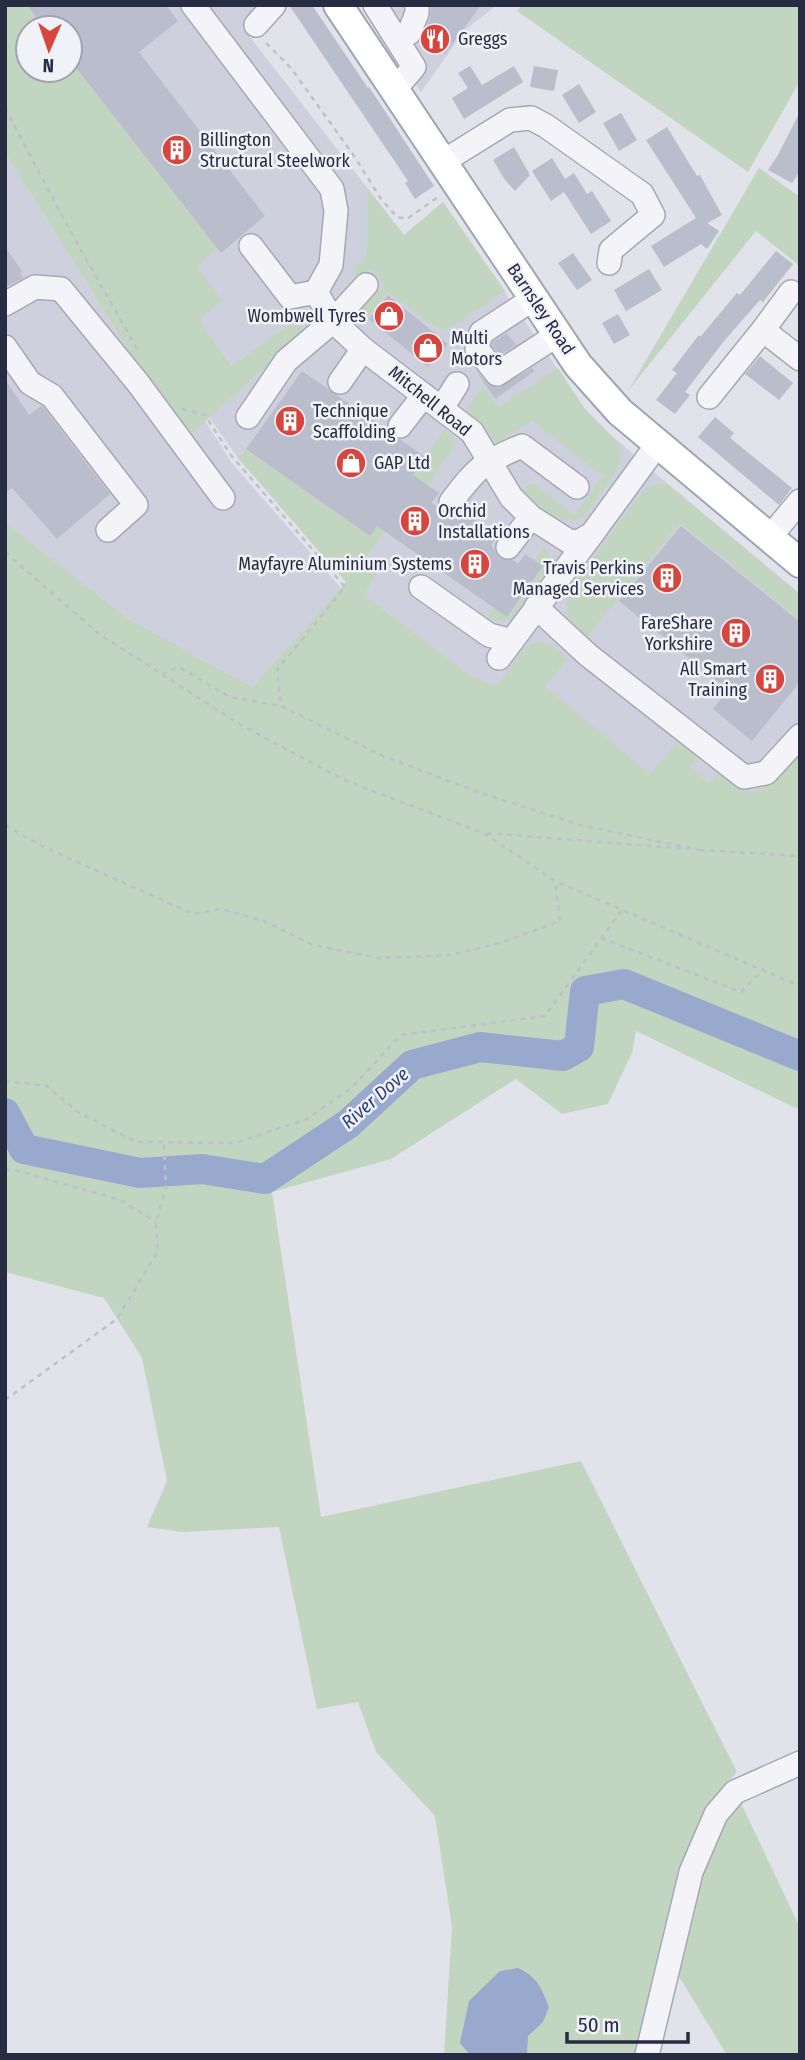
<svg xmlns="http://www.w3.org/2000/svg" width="805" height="2060" font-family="'Fira Sans Condensed',sans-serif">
  <rect width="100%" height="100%" fill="#e1e2ea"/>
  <path fill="#ced1dd" d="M5,5H265L243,28L404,235L443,202L585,409L610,434L669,485L800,594V791L762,810L651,774L539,703L471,676L346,582L238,458L209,417L300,336L287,326L233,367L183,299L70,70V28H28Z
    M361,5H497L465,30L421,92Z
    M5,153L146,378L189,435L205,421L231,462L341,588L252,687L128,618L5,522Z"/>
  <path fill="#c2d5c1" d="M5,5H27L45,28H28V70H70V60L217,248L197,267L222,300L199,320L232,366L287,326L302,325L300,336L189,436L146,378L5,153Z
    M522,5H800V81L748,172L517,11Z
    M759,168L800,197V266L756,231L628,391Z
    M367,188L404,235L443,202L505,291L446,330L434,327L388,292L359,329C354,310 372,297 384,284L370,269L356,281L355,267L367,253Z
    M558,368L585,409L621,447C621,470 615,473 602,492C585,516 576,532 546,511C537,504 529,498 522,489L533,483L574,515L603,476L532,421L496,443L483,424L466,410L483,385L498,407Z
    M444,430L457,441L428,485L419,480L363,562L377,572L364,595L471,676L497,686C519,657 531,620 568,659L545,686L650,774L679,739L699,756L690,767L709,783L718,773C746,797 758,798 783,770C788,764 792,759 800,756V1110L636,1031L632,1053L608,1104L562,1114L516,1079L391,1159L272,1192L321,1517L581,1461L737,1772L715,1796L681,1865L641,2055H444L452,1927L435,1816L376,1752L358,1702L317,1709L279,1527L182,1532L147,1527L167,1481L142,1358L104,1298L5,1272V522L128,618L252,687L346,582L238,458L246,449L370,536Z
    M658,484L669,485L800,594V620L680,523L587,637C568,622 564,617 568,592L644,489Z
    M545,546L550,557L547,571L512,620L500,621L487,618L493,607L508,617L543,567L534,560Z
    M740,1801L800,1928V2055H727L678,1975L698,1876L721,1818Z"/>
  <path fill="#99a8cd" d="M518,1968C538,1978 541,1987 549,2007L543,2022L528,2036L527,2054L470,2055L460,2043L469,2001L500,1971Z"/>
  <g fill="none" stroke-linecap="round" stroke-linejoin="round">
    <path stroke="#99a8cd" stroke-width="30" d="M5,1113L24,1149L140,1173L202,1169L265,1179L348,1124L412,1065L480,1047L563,1056L579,1047L585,991L624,984L800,1056"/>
  </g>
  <path fill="#babdcb" d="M27,5H166L178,21L139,52L265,216L221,253L70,60V28H45Z
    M289,5H312L368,88L369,87L381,105L434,186L415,199L405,183L408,181Z
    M431,5H481L445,54L422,38L430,18Z
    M470,66L482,85L514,66L523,82L464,119L452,98L468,88L458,73Z
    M534,66L558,70L554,91L530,87Z
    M579,84L596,112L579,123L562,95Z
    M800,112V171L792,183L768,170L778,155Z
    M621,113L637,140L619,151L603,123Z
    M667,127L697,176L700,175L722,215L707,223L719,231L707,249L701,244L664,267L651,246L696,218L646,140Z
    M514,147L530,175L515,191L505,180L493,160Z
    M552,158L565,179L574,173L587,194L592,191L611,221L591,234L564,192L551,201L532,171Z
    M5,247L22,271L20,273L23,278L5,288Z
    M776,251L793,264L763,302L760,300L724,341L685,392L690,395L675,414L656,400L677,373L672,370L698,336H701L737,293L740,295Z
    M573,253L592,280L577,290L558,263Z
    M649,269L662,290L626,311L614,290Z
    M388,295L448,344L428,367L369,319Z
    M618,314L630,335L614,344L602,323Z
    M507,333L516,345L500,355L492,346L493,342Z
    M760,356L793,383L779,400L745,374Z
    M532,368L535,371L495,399L475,369L487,383L498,388Z
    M302,371L387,430L392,437L401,440L425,457L413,475L439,493L432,502L442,513L458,520L464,512L498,535L491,545L500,558L513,560L518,564L525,554L543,566L507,617L377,526L370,536L246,449Z
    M5,379L29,415L41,406L43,407L110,494L57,539L12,488L5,494Z
    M715,417L734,433L730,438L792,488L779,505L698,437Z
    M681,526L800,622V682L752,741L713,709L728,690L619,601Z"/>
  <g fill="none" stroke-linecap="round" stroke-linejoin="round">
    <g stroke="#a6a8b5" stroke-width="26">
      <path id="minor" d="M193,5L332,189L336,211L331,265L316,292
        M375,5L414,67L395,89
        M256,25L274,5
        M409,33L417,13V5
        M444,161L510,120L531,118L546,126L642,194L653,215L611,250L609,263
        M251,246L290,297L316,292
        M316,292L333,321L363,349L472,432L511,497L531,517L570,542L580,541L592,534L657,445
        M533,299L481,333L477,349L497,374L557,335
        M5,304L35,287L61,289L138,383L223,498
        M763,330L791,292
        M5,347L30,383L52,396L136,505L108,530
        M340,382L363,349
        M709,397L763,330L800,359
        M442,408L457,384
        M248,417L286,361L333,321L366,285
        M400,426L424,395
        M451,502C477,468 481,463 522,446L577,487
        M769,538L800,501
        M508,547L531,517
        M421,587L489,635L512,641
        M536,607L588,655L744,777L766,773L800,736
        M499,658L592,534
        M647,2055L691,1872L716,1814L735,1792L800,1763"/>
    </g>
    <g stroke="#9fa4b7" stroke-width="32">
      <path id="major" d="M338,5L578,365L620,412L800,563"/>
    </g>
    <path stroke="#bfc0c9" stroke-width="2.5" stroke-dasharray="5 5" stroke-linecap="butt" d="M266,43L291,68L354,156L381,199L397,217L407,219L438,197
      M5,108L67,225L137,349
      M182,409L205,415L230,454L345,587L277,670L281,706L383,756L475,791L580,825L700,850
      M5,552L99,634L241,725L344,780L483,833L555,881L800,986
      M162,674L179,667L230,697L281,706
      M5,825L44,847L193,914L221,909L264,921L313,945L379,958L451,955L503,942L560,921L555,881
      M487,833L689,849
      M700,850L800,856
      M601,938L741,992L763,970
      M5,1081L47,1086L78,1112L136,1142L235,1143L307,1119L352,1087L401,1035L545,1016L622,910
      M5,1170H15L120,1200L156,1222
      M5,1400L117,1319L158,1251L156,1222L166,1187L164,1142"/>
    <use href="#minor" stroke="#f4f4f8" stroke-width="23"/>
    <use href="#major" stroke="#fff" stroke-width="28"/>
  </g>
  <defs>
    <g id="restaurant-disc" transform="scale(1.575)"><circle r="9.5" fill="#d7463e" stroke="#f0f2f8"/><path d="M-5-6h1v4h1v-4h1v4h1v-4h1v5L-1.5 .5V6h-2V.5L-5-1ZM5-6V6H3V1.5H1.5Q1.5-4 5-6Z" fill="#fff"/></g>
    <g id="building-disc" transform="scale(1.575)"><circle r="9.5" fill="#d7463e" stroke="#f0f2f8"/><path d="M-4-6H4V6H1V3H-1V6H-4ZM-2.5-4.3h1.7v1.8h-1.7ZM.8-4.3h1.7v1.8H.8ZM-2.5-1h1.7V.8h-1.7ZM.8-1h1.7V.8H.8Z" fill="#fff"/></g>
    <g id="shop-disc" transform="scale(1.575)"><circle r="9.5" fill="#d7463e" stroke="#f0f2f8"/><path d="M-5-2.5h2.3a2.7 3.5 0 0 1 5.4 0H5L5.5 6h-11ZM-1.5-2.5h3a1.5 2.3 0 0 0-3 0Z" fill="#fff"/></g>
  </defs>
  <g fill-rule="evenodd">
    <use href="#restaurant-disc" x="435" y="39"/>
    <use href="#building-disc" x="177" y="150"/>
    <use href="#shop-disc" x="389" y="316"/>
    <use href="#shop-disc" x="428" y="348"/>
    <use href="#building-disc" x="290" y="421"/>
    <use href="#shop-disc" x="351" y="463"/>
    <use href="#building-disc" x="415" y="521"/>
    <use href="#building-disc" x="475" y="564"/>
    <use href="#building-disc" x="667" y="578"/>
    <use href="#building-disc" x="736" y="633"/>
    <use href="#building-disc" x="770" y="679"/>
  </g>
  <g text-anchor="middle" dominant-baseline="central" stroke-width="5" stroke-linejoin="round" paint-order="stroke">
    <g font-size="18" fill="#282c43" stroke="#f0f2f8" text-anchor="start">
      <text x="458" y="39">Greggs</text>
      <text x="200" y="140">Billington<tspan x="200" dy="21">Structural Steelwork</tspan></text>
      <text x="366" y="316" text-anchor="end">Wombwell Tyres</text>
      <text x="451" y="338">Multi<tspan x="451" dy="21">Motors</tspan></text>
      <text x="313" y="411">Technique<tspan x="313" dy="21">Scaffolding</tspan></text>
      <text x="374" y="463">GAP Ltd</text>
      <text x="438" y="511">Orchid<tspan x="438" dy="21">Installations</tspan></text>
      <text x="452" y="564" text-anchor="end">Mayfayre Aluminium Systems</text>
      <text x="644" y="568" text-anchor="end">Travis Perkins<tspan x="644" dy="21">Managed Services</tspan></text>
      <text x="713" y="623" text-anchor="end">FareShare<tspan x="713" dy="21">Yorkshire</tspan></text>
      <text x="747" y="669" text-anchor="end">All Smart<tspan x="747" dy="21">Training</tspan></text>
    </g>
    <g font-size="18" fill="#282c43" stroke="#f0f2f8">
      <text transform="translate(541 309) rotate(56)">Barnsley Road</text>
      <text transform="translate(430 401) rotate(39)">Mitchell Road</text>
    </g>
    <g font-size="19" font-style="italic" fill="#2f417a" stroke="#f0f2f8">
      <text transform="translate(375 1098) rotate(-41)">River Dove</text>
    </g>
  </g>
  <rect width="805" height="2060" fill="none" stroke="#282c43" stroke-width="14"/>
  <g transform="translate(49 49) rotate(182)"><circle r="33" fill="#f0f2f8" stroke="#a0a3b0" stroke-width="2"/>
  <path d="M0-5L12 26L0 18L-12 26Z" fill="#d7463e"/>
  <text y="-10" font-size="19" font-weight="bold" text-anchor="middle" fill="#282c43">N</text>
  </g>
  <path d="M567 2032v10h121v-10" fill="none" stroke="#282c43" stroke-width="3.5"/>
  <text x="578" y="2032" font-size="21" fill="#282c43" stroke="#f0f2f8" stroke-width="5" paint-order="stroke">50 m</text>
</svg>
